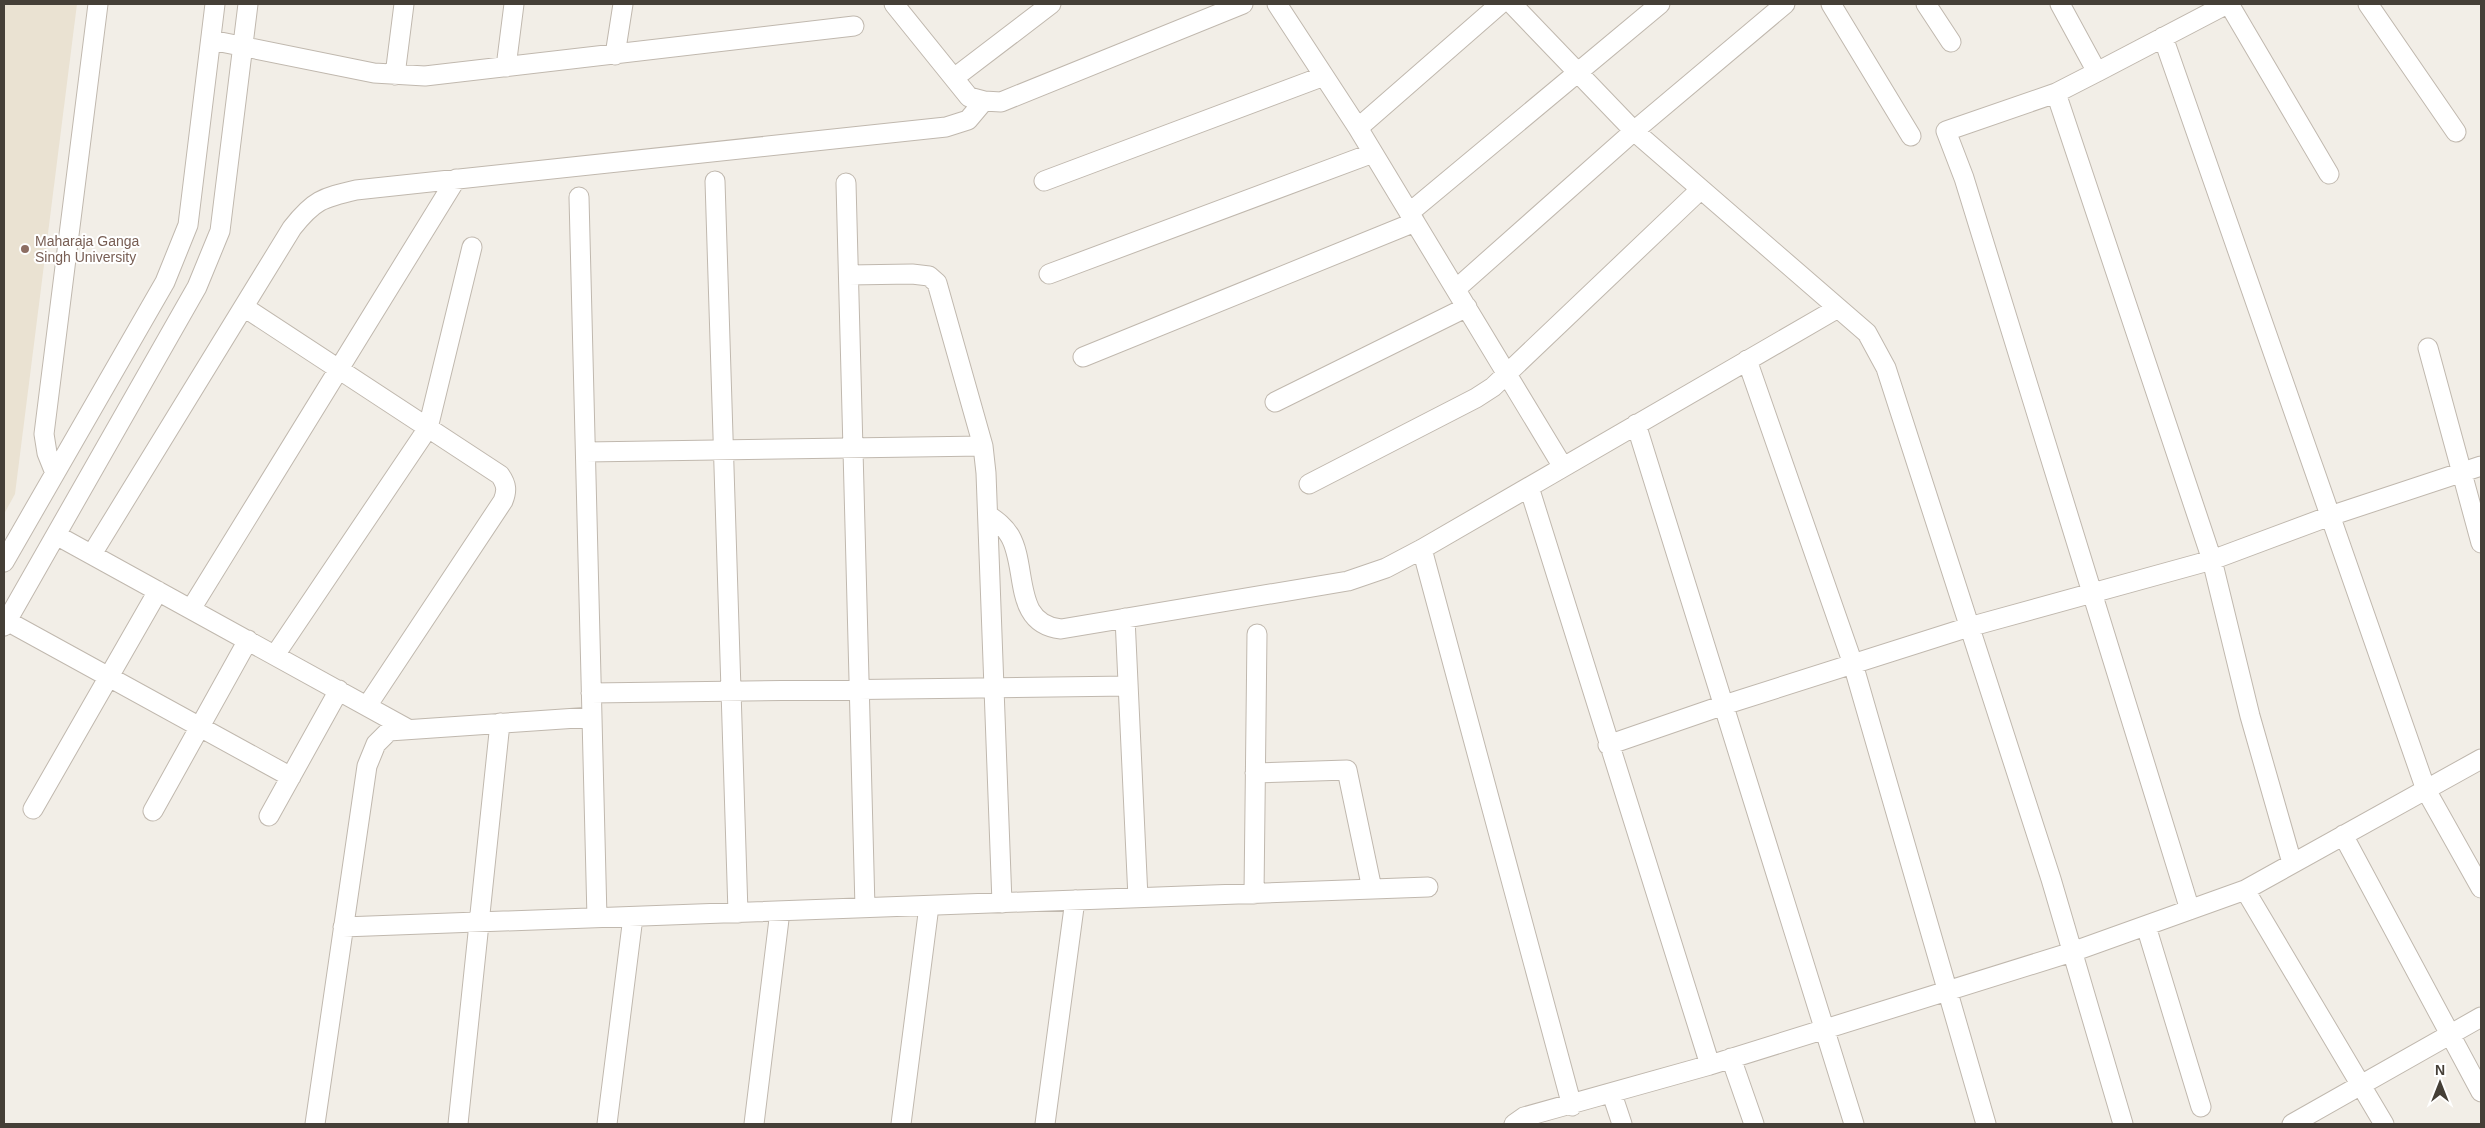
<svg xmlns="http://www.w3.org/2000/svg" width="2485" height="1128" font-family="Arial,sans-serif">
  <rect width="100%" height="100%" fill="#f2eee7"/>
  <path fill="#eae2d2" d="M4,4H77L15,494L4,514Z"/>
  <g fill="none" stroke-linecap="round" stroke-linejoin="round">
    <g stroke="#c0b8ae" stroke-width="21">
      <path id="minor" d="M894,4L969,97L984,101L1001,102L1243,4
        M1277,4L1358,128
        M1500,4L1358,128L1563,467
        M1512,4L1634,131L1867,333L1886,368L2051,879L2123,1124
        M1831,4L1911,136
        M1926,4L1951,42
        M2060,4L2097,72L2227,4
        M2229,4L2329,174
        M2368,4L2456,132
        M2163,37L2426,790L2481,888
        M211,40L374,73L425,76L854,26
        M615,55L623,4
        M506,67L514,4
        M2097,72L2056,93L2212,560L2250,716L2292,863
        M395,75L404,4
        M954,78L1051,4
        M2056,93L1946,131L1964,178L2190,910
        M715,181L738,913
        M1044,181L1324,76
        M846,183L865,908
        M579,197L597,918
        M1409,213L1660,4
        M1049,274L1373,153
        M849,275L912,274L929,276L937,283L983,446L986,473L1002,903
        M1456,289L1634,131L1785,4
        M244,307L500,475C507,485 507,491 503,501L367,706
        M2428,348L2481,543
        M1083,357L1415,222
        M1747,360L1853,664L1986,1124
        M1275,402L1467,307
        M1636,424L1854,1124
        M586,452L983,446
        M55,473L47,453L44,434L98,4
        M1309,484L1476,398L1493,387L1701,189
        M1529,487L1710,1065
        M988,515C997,521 1004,526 1010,536C1028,567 1012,624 1061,629L1348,581L1386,568L1422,549L1838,308
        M56,535L408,729
        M1422,549L1572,1106
        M92,554L292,228C314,200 322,198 356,190L946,127L968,120L984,101
        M4,562L165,282L188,225L215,4
        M191,609L456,179
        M1125,618L1138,898
        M7,621L291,777
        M4,626L197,287L220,231L248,4
        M275,655L428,428L472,247
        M591,693L1128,686
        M1608,745L1724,705L1969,627L2212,560L2330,516L2481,466
        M1255,773L1347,770L1372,889
        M33,809L158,591
        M153,811L248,640
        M269,816L339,690
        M2343,835L2481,1092
        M2245,890L2384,1124
        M1254,894L1257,634
        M2146,926L2201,1107
        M343,927L1428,887
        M1731,1058L1754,1124
        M1612,1094L1622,1124
        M315,1124L367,766L376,744L389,731L592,717
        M458,1124L500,723
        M607,1124L633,917
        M754,1124L780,911
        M901,1124L929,906
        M1045,1124L1075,900
        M1514,1124L1524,1117L1710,1065L2072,952L2245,890L2481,759
        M2292,1124L2481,1017"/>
    </g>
    <use href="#minor" stroke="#fff" stroke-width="19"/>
  </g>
  <circle fill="#8d6e63" stroke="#fff" stroke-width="2" cx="25" cy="249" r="5"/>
  <g text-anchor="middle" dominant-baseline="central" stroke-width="4" stroke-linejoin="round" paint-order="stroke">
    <g font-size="14" fill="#785e54" stroke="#fff" text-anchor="start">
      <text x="35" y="241">Maharaja Ganga<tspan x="35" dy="16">Singh University</tspan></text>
    </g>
  </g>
  <rect width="2485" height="1128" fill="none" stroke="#453f37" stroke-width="10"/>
  <g transform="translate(2440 1083)" stroke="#ffffff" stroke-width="4" paint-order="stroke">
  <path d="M0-4L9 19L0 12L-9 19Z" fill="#453f37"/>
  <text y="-8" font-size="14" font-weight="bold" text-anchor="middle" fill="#453f37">N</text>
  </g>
</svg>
